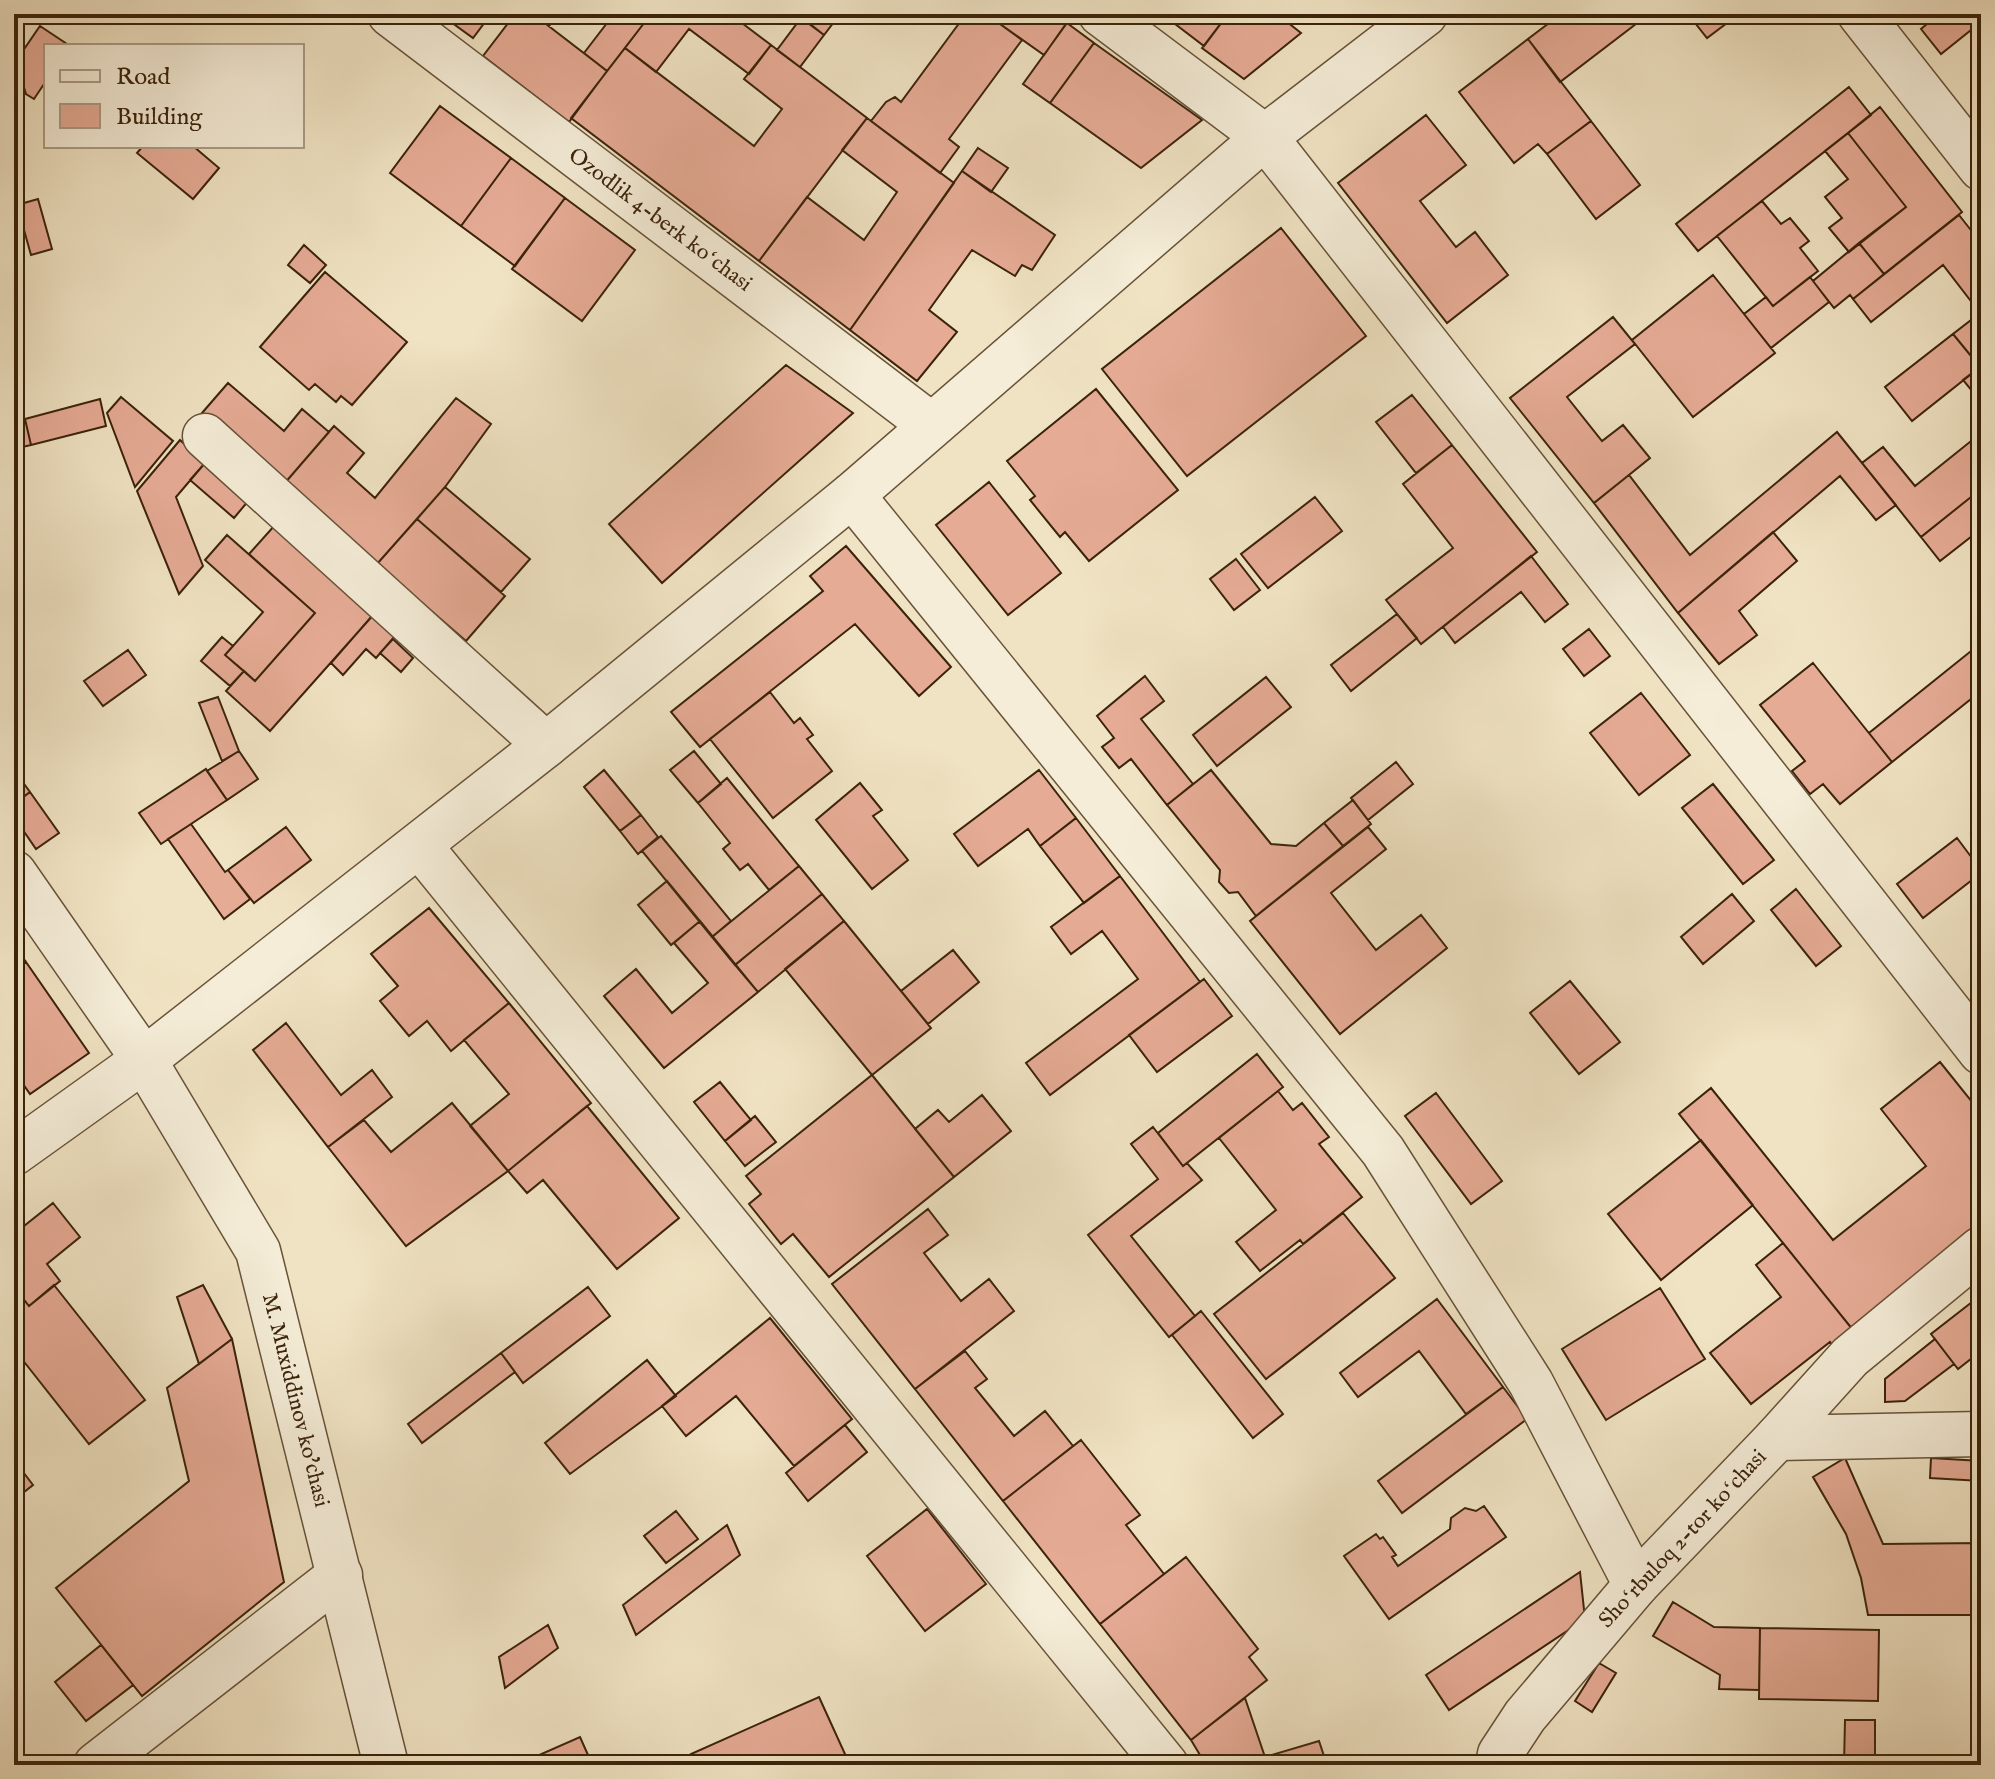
<svg xmlns="http://www.w3.org/2000/svg" width="1995" height="1779" font-family="'IM FELL English',serif">
  <rect width="100%" height="100%" fill="#f0e3c3"/>
  <filter id="stains"><feTurbulence type="fractalNoise" baseFrequency=".0025" numOctaves="4"/><feColorMatrix values="0 0 0 0 .2 0 0 0 0 .09 0 0 0 0 .02 0 0 0 .5 -.17"/></filter>
  <radialGradient id="worn" r=".72"><stop offset=".6" stop-color="#630" stop-opacity="0"/><stop offset="1" stop-color="#630" stop-opacity=".3"/></radialGradient>
  <path fill="#e6ab95" stroke="#3b230b" stroke-width="2" d="M440,14H491L473,38Z
    M515,14H533L607,71L569,122L483,56Z
    M533,14H558L549,26Z
    M614,14H651L607,71L584,53Z
    M651,14H730L771,45L749,74L689,29L656,72L625,48Z
    M810,14H840L824,35L805,20Z
    M966,14H986L1022,40L949,139L959,147L940,173L871,121L886,102L895,97L901,102Z
    M986,14H1065L1070,18L1044,55Z
    M1162,14H1228L1204,46Z
    M1228,14H1277L1301,33L1244,79L1202,48Z
    M1561,14H1649L1560,82L1528,39Z
    M1688,14H1739L1707,38Z
    M1939,14H1981V22L1941,54L1921,29Z
    M801,18L824,35L800,67L777,50Z
    M1067,23L1094,43L1050,103L1023,84Z
    M40,26L70,46H46V81L34,99L26,94L16,61Z
    M1528,39L1591,121L1547,154L1538,144L1514,163L1459,92Z
    M1094,43L1202,120L1141,168L1050,103Z
    M771,45L867,118L759,261L571,118L625,48L754,146L782,109L744,79Z
    M1849,87L1871,115L1698,251L1676,224Z
    M440,106L511,158L461,226L390,173Z
    M1880,107L1962,212L1884,274L1859,243L1906,207L1848,133Z
    M1426,115L1466,165L1420,201L1456,247L1475,232L1508,275L1447,323L1338,183Z
    M867,118L954,183L850,330L759,261L807,197L864,240L897,192L842,150Z
    M1591,121L1640,185L1596,219L1547,154Z
    M1848,133L1906,207L1849,252L1829,228L1842,218L1825,197L1848,179L1825,151Z
    M143,146H193L219,168L193,199L137,153Z
    M978,148L1008,168L991,192L962,171Z
    M511,158L565,198L515,266L461,226Z
    M962,171L1055,235L1032,270L1022,265L1015,276L972,250L929,310L957,332L917,381L850,330Z
    M565,198L635,250L582,321L512,269Z
    M38,199L52,249L31,255L17,205Z
    M1762,201L1781,224L1790,218L1809,241L1800,248L1818,271L1773,306L1717,236Z
    M1959,215L1981,243L1980,367L1953,334L1980,313L1943,265L1871,322L1853,299Z
    M1281,228L1366,336L1187,476L1102,369Z
    M1859,243L1884,274L1853,299L1850,295L1834,308L1813,281Z
    M304,245L326,265L310,283L288,265Z
    M325,272L407,342L352,405L341,396L336,402L315,384L309,390L260,347Z
    M1713,275L1775,353L1693,417L1632,340Z
    M1810,277L1829,302L1771,348L1744,314L1766,297L1773,306Z
    M1613,317L1635,344L1567,397L1602,441L1623,425L1650,458L1594,503L1510,398Z
    M1953,334L1980,367L1912,421L1885,387Z
    M786,365L853,413L662,583L609,524Z
    M1980,367H1981V402L1963,380Z
    M228,383L284,431L302,409L329,432L284,484L202,413Z
    M1096,389L1178,490L1089,561L1065,532L1060,537L1030,500L1035,496L1007,461Z
    M1412,395L1452,445L1416,473L1376,422Z
    M121,397L173,441L135,487L107,413Z
    M456,398L491,424L445,487L377,564L284,484L334,426L364,453L347,473L375,498Z
    M100,399L106,426L31,445L25,419Z
    M25,419L31,445L14,449V421Z
    M1837,432L1896,505L1876,520L1840,476L1678,613L1594,503L1629,475L1690,555Z
    M1981,433V489L1921,537L1862,463L1883,447L1915,486Z
    M180,440L205,463L176,497L203,566L179,594L137,491Z
    M1452,445L1537,552L1421,644L1386,600L1453,548L1403,484Z
    M205,463L249,500L234,518L190,480Z
    M989,482L1061,573L1008,615L936,525Z
    M445,487L530,559L501,592L417,519Z
    M1981,489V529L1940,561L1921,537Z
    M1315,497L1342,531L1268,588L1241,554Z
    M417,519L505,596L466,641L377,564Z
    M275,525L375,613L270,731L226,691L244,671L255,681L315,613L249,554Z
    M1773,532L1797,561L1739,611L1757,635L1719,664L1678,613Z
    M227,535L315,613L255,681L225,655L263,612L205,560Z
    M846,546L951,667L919,696L855,624L700,747L671,712L823,591L810,576Z
    M1531,556L1568,604L1545,622L1521,592L1455,643L1443,627Z
    M1236,559L1260,590L1234,610L1210,579Z
    M1397,614L1417,638L1351,691L1331,665Z
    M372,616L395,636L376,658L366,649L343,675L331,663Z
    M1589,629L1610,656L1584,676L1563,649Z
    M222,637L233,646L225,655L244,671L230,686L201,661Z
    M393,639L413,658L401,672L380,653Z
    M1981,643V691L1892,762L1869,733Z
    M128,650L146,675L103,706L84,681Z
    M1813,663L1892,762L1840,804L1823,784L1810,794L1792,771L1805,761L1760,705Z
    M1145,676L1164,701L1141,719L1193,784L1167,805L1131,759L1119,768L1102,747L1114,738L1097,716Z
    M1266,677L1291,707L1217,766L1193,735Z
    M770,692L794,723L800,718L813,735L807,739L832,771L773,818L710,739Z
    M1641,693L1690,755L1639,795L1590,733Z
    M218,697L239,751L222,761L199,703Z
    M239,751L258,779L227,800L207,771Z
    M694,751L721,784L698,803L670,770Z
    M1396,762L1413,784L1368,820L1351,798Z
    M206,769L227,800L161,844L139,813Z
    M14,770L30,792L14,804Z
    M604,770L641,815L620,831L584,787Z
    M1039,770L1076,818L1040,846L1028,829L978,866L954,834Z
    M1211,770L1271,844L1296,846L1324,823L1343,846L1256,916L1238,892L1229,893L1219,882L1220,870L1167,805Z
    M727,778L799,866L769,890L748,864L740,870L723,849L730,843L698,803Z
    M860,783L882,810L873,816L908,860L872,889L816,820Z
    M1713,784L1774,860L1743,884L1682,808Z
    M30,792L59,833L36,849L14,817V804Z
    M1353,800L1371,824L1343,846L1324,823Z
    M641,815L658,837L638,854L620,831Z
    M1076,818L1120,876L1084,903L1040,846Z
    M191,824L225,872L228,870L250,899L224,919L168,839Z
    M1981,826V847L1971,834Z
    M286,827L311,860L254,903L228,870Z
    M1368,827L1386,849L1331,893L1376,950L1421,915L1447,948L1340,1034L1250,921Z
    M661,836L731,921L712,937L642,851Z
    M1957,838L1981,870V873L1923,918L1897,884Z
    M799,866L822,894L735,965L712,937Z
    M1120,876L1200,982L1050,1095L1026,1063L1138,979L1102,931L1071,954L1051,927Z
    M667,881L700,921L671,945L638,905Z
    M1796,889L1841,946L1816,966L1771,910Z
    M822,894L844,921L758,992L735,965Z
    M1732,894L1754,921L1703,964L1681,937Z
    M429,908L509,1003L451,1051L427,1021L409,1036L380,1001L398,986L371,954Z
    M700,921L758,992L664,1068L604,996L636,969L672,1013L708,983L674,943Z
    M844,921L931,1028L872,1075L785,969Z
    M14,945L26,962L14,971Z
    M953,950L979,982L928,1024L901,991Z
    M26,962L89,1053L30,1094L14,1071V971Z
    M1204,979L1232,1016L1157,1072L1129,1035Z
    M1570,981L1620,1042L1579,1074L1530,1013Z
    M509,1003L591,1103L508,1171L470,1126L509,1094L464,1040Z
    M286,1023L341,1095L372,1070L392,1097L328,1147L253,1050Z
    M1257,1054L1283,1087L1183,1166L1158,1133Z
    M1940,1062L1981,1113V1228L1853,1330L1679,1114L1711,1088L1833,1240L1926,1166L1881,1109Z
    M872,1075L954,1177L829,1277L793,1234L781,1244L749,1204L761,1194L746,1176Z
    M720,1082L751,1120L725,1141L694,1102Z
    M1278,1091L1293,1110L1302,1103L1329,1137L1319,1144L1362,1197L1303,1244L1300,1240L1260,1271L1236,1242L1276,1210L1219,1138Z
    M1436,1093L1502,1181L1471,1204L1405,1116Z
    M982,1095L1011,1131L954,1177L915,1129L938,1110L949,1122Z
    M452,1103L508,1171L406,1246L328,1147L364,1120L391,1152Z
    M587,1106L679,1218L617,1269L543,1180L527,1193L508,1171Z
    M755,1116L776,1142L745,1166L725,1141Z
    M1153,1127L1183,1166L1187,1163L1202,1180L1131,1236L1195,1316L1169,1337L1088,1235L1158,1179L1131,1144Z
    M1701,1140L1753,1205L1661,1280L1608,1214Z
    M53,1203L80,1237L47,1264L60,1281L29,1306L14,1287V1234Z
    M928,1209L948,1235L924,1253L961,1301L989,1279L1014,1311L915,1389L832,1284Z
    M1343,1213L1395,1278L1266,1379L1214,1314Z
    M1783,1243L1853,1330L1833,1346L1830,1342L1751,1404L1710,1353L1781,1297L1756,1265Z
    M54,1285L145,1400L89,1444L14,1349V1287L29,1306Z
    M203,1285L232,1339L199,1364L177,1297Z
    M588,1287L610,1316L523,1383L501,1353Z
    M1660,1288L1705,1359L1606,1420L1562,1349Z
    M1981,1295V1351L1958,1369L1931,1334Z
    M1437,1299L1503,1387L1466,1414L1419,1351L1358,1397L1340,1373Z
    M1201,1311L1283,1414L1253,1438L1172,1335Z
    M770,1318L852,1419L794,1466L736,1396L686,1436L662,1406Z
    M232,1339L284,1582L142,1696L56,1588L189,1481L167,1388Z
    M1935,1339L1954,1364L1905,1401L1885,1402V1379Z
    M14,1349L23,1361L14,1368Z
    M965,1351L987,1379L975,1388L1014,1436L1045,1411L1073,1446L1003,1501L915,1389Z
    M501,1353L515,1372L422,1443L408,1424Z
    M647,1360L676,1396L570,1474L545,1443Z
    M1503,1387L1527,1419L1402,1513L1378,1481Z
    M845,1425L867,1452L808,1501L786,1473Z
    M1081,1440L1140,1515L1126,1525L1164,1574L1100,1624L1003,1501Z
    M1845,1458L1883,1544L1981,1543V1615H1868L1861,1578L1846,1534L1813,1477Z
    M1931,1458L1981,1461V1481L1930,1478Z
    M14,1460L33,1485L14,1500Z
    M1484,1506L1506,1537L1389,1619L1344,1556L1376,1534L1380,1539L1383,1537L1396,1555L1392,1557L1398,1566L1450,1529L1451,1518L1465,1508L1476,1511Z
    M927,1509L986,1584L925,1631L867,1556Z
    M676,1511L698,1539L666,1563L644,1536Z
    M727,1525L740,1555L636,1635L623,1605Z
    M1186,1557L1258,1649L1249,1657L1267,1680L1191,1740L1100,1624Z
    M1580,1572L1585,1619L1449,1710L1426,1675Z
    M1673,1602L1714,1627L1760,1628L1759,1690L1719,1689L1720,1675L1653,1636Z
    M548,1625L558,1648L505,1688L499,1657Z
    M1760,1628L1879,1630L1878,1701L1759,1699Z
    M101,1645L133,1685L86,1721L55,1682Z
    M1599,1663L1616,1673L1592,1712L1575,1701Z
    M819,1697L850,1765H696L691,1754Z
    M1245,1698L1265,1757L1319,1741L1327,1765H1206L1191,1740Z
    M1845,1720H1875V1765H1844Z
    M580,1737L592,1764L532,1765L530,1759Z"/>
  <g fill="none" stroke-linecap="round" stroke-linejoin="round">
    <g stroke="#685339" stroke-width="47">
      <g id="minor">
        <path d="M390,14L931,425"/>
        <path d="M1101,14L1265,137L1981,1052"/>
        <path d="M1860,14L1981,168"/>
        <path d="M205,436L546,745"/>
        <path d="M852,495L1383,1151L1531,1383L1636,1585"/>
        <path d="M419,845L1166,1765"/>
        <path id="s1" d="M14,873L144,1060L258,1251L386,1765"/>
        <path d="M14,1153L144,1060L546,745L852,495L1265,137L1425,14"/>
        <path d="M1777,1438L1981,1434"/>
        <path d="M96,1765L340,1575"/>
        <path d="M1498,1765L1500,1754L1525,1716L1636,1585L1777,1438L1850,1357L1981,1249"/>
      </g>
    </g>
    <use href="#minor" stroke="#f5edd8" stroke-width="44"/>
  </g>
  <g text-anchor="middle" dominant-baseline="central" stroke-width="8" stroke-linejoin="round" paint-order="stroke">
    <g font-size="22" fill="#3b230b" stroke="#f5edd8">
      <text transform="translate(660 220) rotate(37)">Ozodlik 4-berk koʻchasi</text>
      <text stroke="none"><textPath href="#s1" startOffset="604">M. Muxiddinov ko'chasi</textPath></text>
      <text transform="translate(1683 1539) rotate(-47)">Shoʻrbuloq 2-tor koʻchasi</text>
    </g>
  </g>
  <rect width="1995" height="1779" fill="none" stroke="#f0e3c3" stroke-width="48"/>
  <rect x="16" y="16" width="1963" height="1747" fill="none" stroke="#3b230b" stroke-width="4"/>
  <rect x="24" y="24" width="1947" height="1731" fill="none" stroke="#3b230b" stroke-width="2"/>
  <rect x="44" y="44" width="260" height="104" fill="#f5edd8" stroke="#ab9c86" stroke-width="2"/>
  <rect x="60" y="70" width="40" height="12" fill="#f5edd8" stroke="#ab9c86" stroke-width="2"/>
  <text x="116" y="84" font-size="24" fill="#3b230b">Road</text>
  <rect x="60" y="104" width="40" height="24" fill="#e6ab95" stroke="#ab9c86" stroke-width="2"/>
  <text x="116" y="124" font-size="24" fill="#3b230b">Building</text>
  <rect width="100%" height="100%" filter="url(#stains)"/>
  <rect width="100%" height="100%" fill="url(#worn)"/>
</svg>
